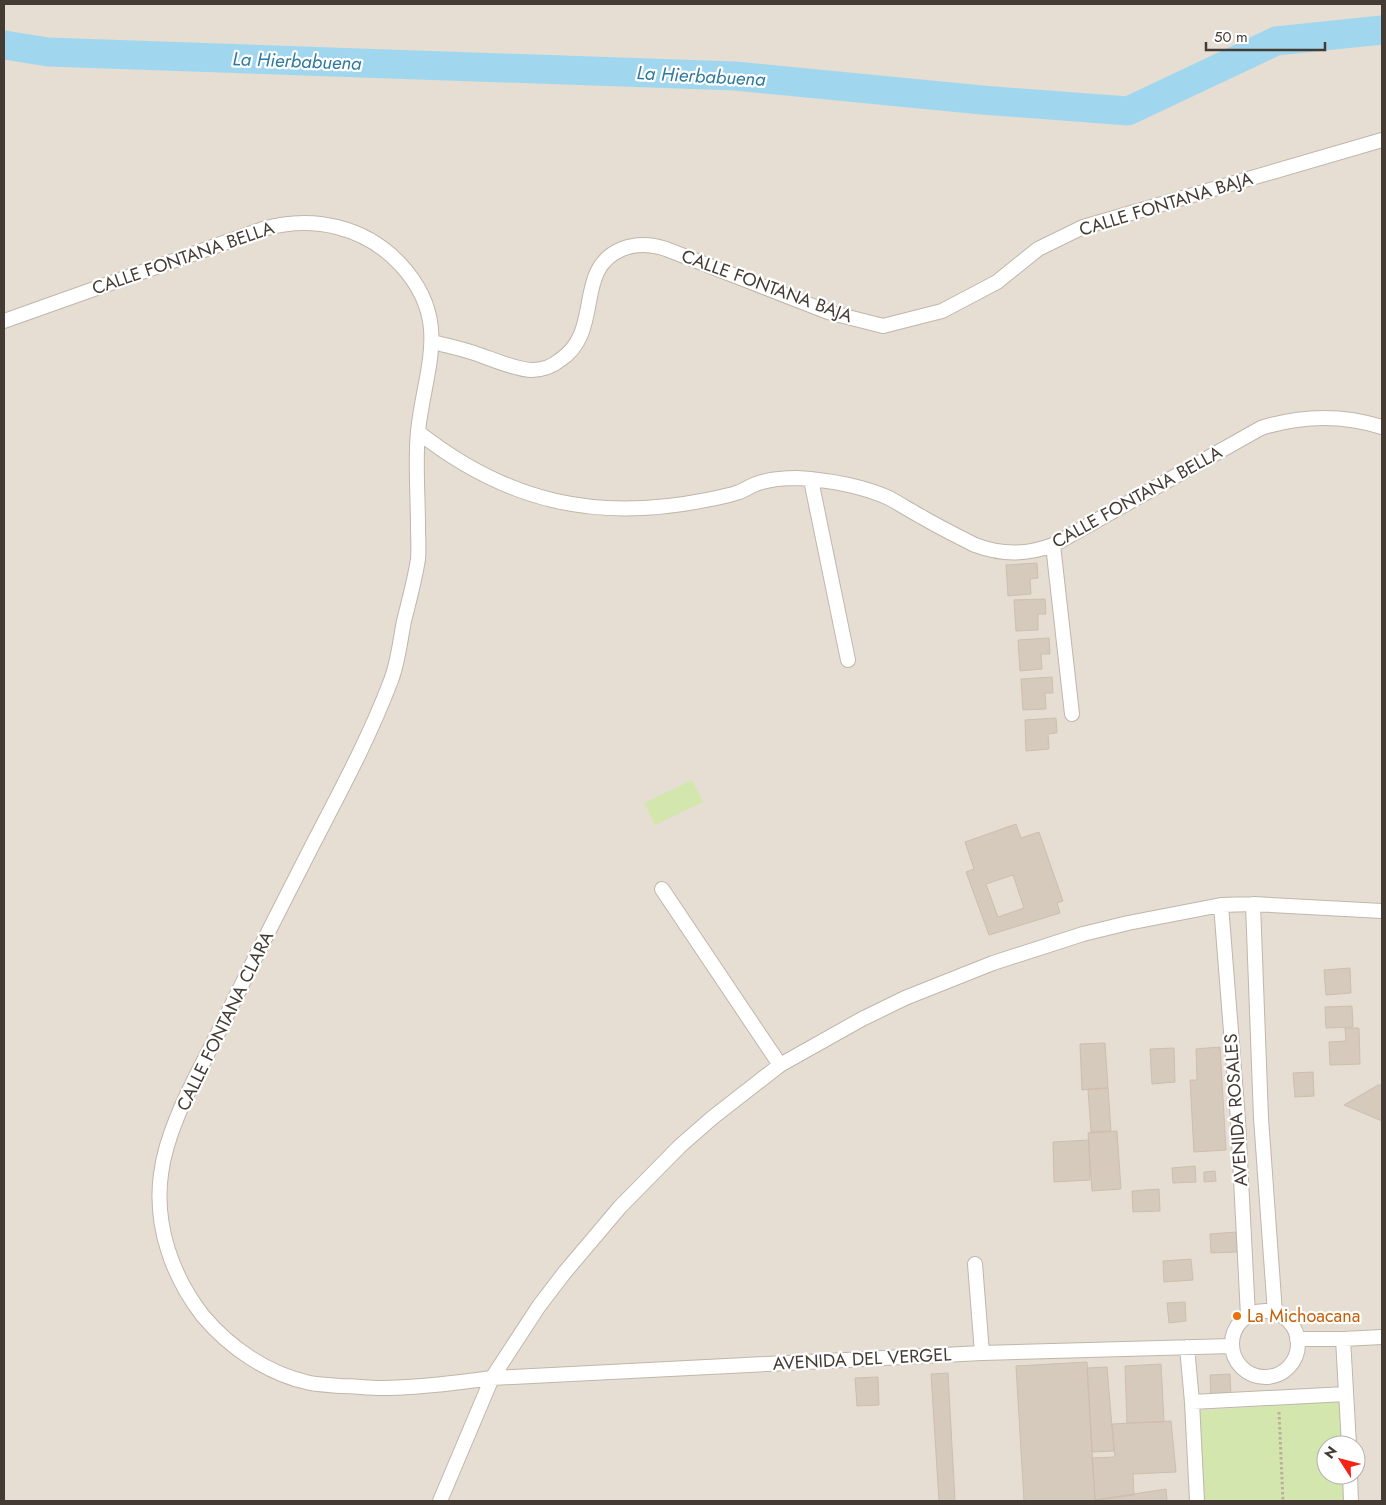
<svg xmlns="http://www.w3.org/2000/svg" width="1386" height="1505" font-family="Jost,sans-serif">
  <rect width="100%" height="100%" fill="#f2ece4"/>
  <path fill="#e6ded3" fill-rule="evenodd" d="M4,4H1382V1501H4ZM1326,1445H1356V1475H1326Z"/>
  <path fill="#d2e6ae" d="M692,780L703,802L655,825L644,803Z
    M1345,1401L1347,1445H1326V1475H1348L1349,1501H1199L1194,1411Z"/>
  <g fill="none" stroke-linecap="round" stroke-linejoin="round">
    <path stroke="#a1d7ee" stroke-width="29" d="M4,45L48,52L735,76L982,100L1128,111L1276,41L1382,30"/>
  </g>
  <path fill="#d6cabd" stroke="#cebeae" fill-rule="evenodd" d="M1037,563L1038,578L1030,579L1031,594L1008,596L1006,565Z
    M1045,599L1046,614H1038V630L1016,631L1014,600Z
    M1049,638L1050,654H1041L1042,669L1020,671L1018,640Z
    M1052,677L1053,693H1045L1046,709L1023,710L1021,679Z
    M1056,718L1057,733L1048,734L1049,749L1026,751L1025,720Z
    M1016,824L1021,838L1039,832L1063,901L1057,903L1060,913L989,935L966,872L974,869L965,842ZM1013,875L1024,908L998,917L986,884Z
    M1350,968L1351,993L1326,995L1324,970Z
    M1352,1006L1353,1027L1326,1028L1325,1007Z
    M1345,1028H1359L1360,1064L1330,1065L1329,1042L1346,1041Z
    M1105,1043L1108,1088L1082,1090L1080,1044Z
    M1220,1047L1226,1150L1194,1152L1190,1080H1197L1196,1049Z
    M1174,1048L1175,1082L1152,1084L1150,1049Z
    M1313,1072L1314,1096L1295,1097L1293,1073Z
    M1378,1085H1382V1121L1344,1105Z
    M1108,1088L1111,1131L1091,1132L1088,1089Z
    M1117,1131L1121,1189L1092,1191L1088,1133Z
    M1089,1140L1090,1180L1054,1182L1053,1142Z
    M1195,1166L1196,1182L1173,1183L1172,1168Z
    M1215,1171L1216,1181L1204,1182V1172Z
    M1159,1189L1160,1211L1133,1212L1132,1191Z
    M1236,1232L1237,1252L1211,1253L1210,1234Z
    M1191,1259L1193,1280L1164,1282L1163,1261Z
    M1185,1302L1186,1321L1169,1323L1167,1303Z
    M1087,1362L1095,1501H1024L1016,1366Z
    M1161,1364L1164,1422L1127,1423L1125,1366Z
    M1107,1367L1114,1451L1092,1452L1087,1368Z
    M948,1373L955,1501H939L931,1374Z
    M1230,1374L1231,1396L1211,1397L1210,1375Z
    M878,1377L879,1405L857,1406L855,1378Z
    M1171,1421L1176,1472L1133,1474L1134,1495L1095,1500L1092,1458L1115,1457L1112,1424Z
    M1166,1489L1167,1501H1095V1500Z"/>
  <g fill="none" stroke-linecap="round" stroke-linejoin="round">
    <g stroke="#c0b6aa" stroke-width="16">
      <path id="street" d="M4,321L263,229C313,215 365,226 401,265C452,321 425,367 418,431C415,462 418,495 418,527C418,537 419,548 418,559C415,579 409,601 404,621C400,641 398,664 390,683C369,738 341,790 314,842C283,903 251,965 221,1027C199,1072 167,1125 161,1174C154,1225 172,1276 203,1316C230,1348 268,1374 310,1383C320,1385 331,1385 341,1386C354,1386 368,1388 381,1388C418,1388 456,1383 492,1378L982,1353L1232,1346
        M433,342C448,346 463,349 477,354C492,359 517,370 532,370C542,370 553,366 560,360C604,331 573,269 622,249C637,243 651,244 666,249L828,312L883,326L942,311L997,282L1038,249L1083,227L1382,140
        M418,432C507,502 596,522 706,500C717,498 728,496 739,492C745,490 750,486 756,484C769,479 783,478 797,478C828,480 860,485 889,498C900,504 911,511 922,517C939,527 957,536 975,545C1002,555 1026,555 1053,545L1261,428C1302,415 1341,414 1382,427
        M811,480L848,660
        M1053,545L1072,714
        M662,889L780,1065
        M1253,904L1261,1118L1275,1313
        M1221,905L1238,1120L1248,1316
        M975,1264L982,1353
        M1232 1344a33 33 0 1 1 66 0a33 33 0 1 1-66 0Z
        M1297,1339H1343L1382,1337
        M1343,1339L1349,1445
        M1187,1347L1192,1402L1197,1501
        M1192,1402L1346,1394
        M1350,1475L1351,1501
        M440,1501L492,1378L539,1306L565,1272L620,1207L680,1146L712,1118L780,1065L862,1019L905,998L993,963L1083,934L1128,923L1221,905L1253,904L1382,911"/>
    </g>
    <path stroke="#bead99" stroke-width="3" stroke-dasharray="2.5 2.5" stroke-linecap="butt" d="M1279,1412L1283,1501"/>
    <use href="#street" stroke="#fff" stroke-width="14"/>
  </g>
  <circle fill="#e8710a" stroke="#fff" stroke-width="2" cx="1237" cy="1316" r="5"/>
  <g text-anchor="middle" dominant-baseline="central" stroke-width="4.5" stroke-linejoin="round" paint-order="stroke">
    <g font-size="18" fill="#443c34" stroke="#fff">
      <text transform="translate(1166 204) rotate(-17)">CALLE FONTANA BAJA</text>
      <text transform="translate(183 258) rotate(-19)">CALLE FONTANA BELLA</text>
      <text transform="translate(767 286) rotate(20)">CALLE FONTANA BAJA</text>
      <text transform="translate(1137 497) rotate(-29)">CALLE FONTANA BELLA</text>
      <text transform="translate(225 1021) rotate(-64)">CALLE FONTANA CLARA</text>
      <text transform="translate(1236 1110) rotate(-94)">AVENIDA ROSALES</text>
      <text transform="translate(862 1359) rotate(-3)">AVENIDA DEL VERGEL</text>
    </g>
    <g font-size="18" fill="#c56008" stroke="#fff" text-anchor="start">
      <text x="1247" y="1316">La Michoacana</text>
    </g>
    <g font-size="19" font-style="italic" fill="#2e799d" stroke="#fff">
      <text transform="translate(297 61) rotate(2)">La Hierbabuena</text>
      <text transform="translate(701 76) rotate(3)">La Hierbabuena</text>
    </g>
  </g>
  <rect width="1386" height="1505" fill="none" stroke="#443c34" stroke-width="10"/>
  <g transform="translate(1341 1460) rotate(306)"><circle r="24" fill="#ffffff" stroke="#b4b1ae"/>
  <path d="M0-4L9 19L0 12L-9 19Z" fill="#f52218"/>
  <text y="-8" font-size="14" font-weight="bold" text-anchor="middle" fill="#443c34">N</text>
  </g>
  <path d="M1206 42v8h119v-8" fill="none" stroke="#443c34" stroke-width="2.5"/>
  <text x="1214" y="42" font-size="15" fill="#443c34" stroke="#ffffff" stroke-width="4" paint-order="stroke">50 m</text>
</svg>
